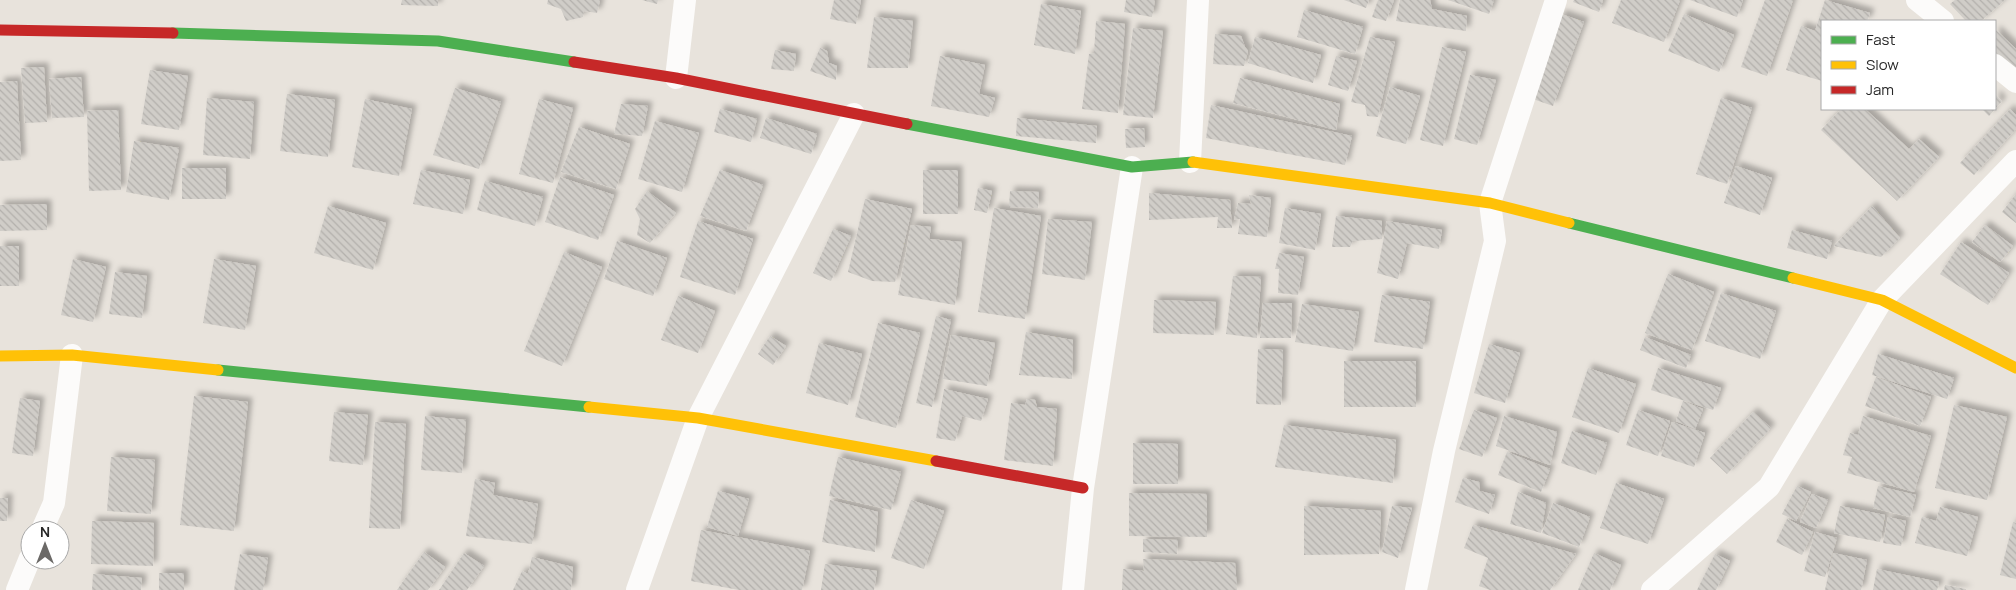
<svg xmlns="http://www.w3.org/2000/svg" width="2016" height="590" font-family="Manrope,sans-serif">
  <defs>
    <pattern id="building-back-hatch" width="6" height="6" patternUnits="userSpaceOnUse" patternTransform="scale(1.25)"><rect width="6" height="6" fill="#d0cdc8"/><path d="M-1 5l2 2M0 0l6 6M5-1l2 2" fill="none" stroke="#b3b0ac"/></pattern>
    <filter id="shadow"><feDropShadow dx="4.5" dy="-4.5" stdDeviation="2.5" flood-color="#0004"/></filter>
  </defs>
  <rect width="100%" height="100%" fill="#e8e3dc"/>
  <path fill="url(#building-back-hatch)" filter="url(#shadow)" d="M402,0H438V6L401,5Z
    M548,0H600L597,13L584,11L583,17L566,21L561,9L547,4Z
    M642,0H658L657,4Z
    M834,0H861L856,24L830,19Z
    M1126,0H1155L1152,17L1124,12Z
    M1344,0H1369L1366,8Z
    M1378,0H1394L1386,21L1372,17Z
    M1400,0H1430L1432,9L1467,16L1466,31L1396,21Z
    M1448,0H1494L1489,14Z
    M1574,0H1603L1599,12L1573,2Z
    M1621,0H1680L1664,42L1612,23Z
    M1690,0H1743L1737,17Z
    M1765,0H1793L1767,76L1741,67Z
    M1825,0L1870,13L1867,21H1822V81L1786,70L1801,26L1815,31Z
    M1955,0H2005L1981,21H1966L1950,4Z
    M1041,4L1081,11L1075,54L1034,45Z
    M1304,10L1363,27L1355,54L1297,37Z
    M1561,14L1584,22L1553,106L1530,98Z
    M1684,14L1734,35L1719,72L1668,51Z
    M874,17L913,21L908,68H867Z
    M1096,21L1125,24L1118,113L1082,109L1089,54L1094,53Z
    M1133,28L1163,31L1153,118L1123,115Z
    M1996,30L2016,49V73L1995,52V32Z
    M1215,34L1241,36L1245,47L1248,51L1244,66L1213,64Z
    M1255,37L1321,55L1313,83L1248,63Z
    M1370,37L1395,42L1378,117L1367,116L1365,105L1351,102Z
    M1442,47L1466,52L1443,146L1420,140Z
    M820,48L827,51L829,63L837,66L836,80L810,71Z
    M775,50L796,54L794,71L771,69Z
    M940,56L985,65L979,94L995,98L989,117L931,106Z
    M1336,56L1357,61L1348,91L1328,85Z
    M44,67L47,122L25,123L21,68Z
    M150,70L188,76L179,130L141,124Z
    M1470,75L1496,80L1477,145L1454,139Z
    M81,77L84,117L52,118L49,79Z
    M1240,78L1340,104L1336,130L1233,103Z
    M17,81L21,160L0,161V82Z
    M1390,87L1420,96L1406,144L1376,136Z
    M455,88L501,102L479,169L433,155Z
    M287,94L335,100L328,157L280,151Z
    M1995,94L2002,101L1989,116L1982,109H1995Z
    M207,98L254,102L250,159L203,155Z
    M1721,98L1752,108L1727,184L1696,174Z
    M365,99L412,109L399,176L352,167Z
    M539,99L573,108L553,183L519,174Z
    M621,104L648,106L642,136L614,134Z
    M1211,105L1352,136L1345,165L1206,138Z
    M720,109L757,119L751,142L714,132Z
    M1841,109H1865L1909,149L1919,139L1939,157L1897,201L1821,130Z
    M2010,109L2016,115V129L1974,175L1960,163Z
    M118,110L121,190L89,191L87,111Z
    M766,118L817,134L811,154L760,138Z
    M1017,118L1097,126L1096,143L1016,136Z
    M655,121L699,133L682,192L638,179Z
    M579,127L630,144L616,189L561,172Z
    M1144,128L1145,147L1126,148L1125,129Z
    M134,141L179,148L169,200L126,192Z
    M1736,166L1772,178L1760,215L1724,203Z
    M182,168H226V199H182Z
    M421,170L470,180L463,214L413,204Z
    M720,170L763,185L746,231L700,216Z
    M923,170H958V214H923Z
    M560,177L614,195L598,240L545,222Z
    M485,181L543,197L535,226L477,210Z
    M978,188L992,191L987,213L974,210Z
    M647,191L676,213L650,243L637,235L640,219L635,209Z
    M1010,191L1039,192L1038,208L1009,207Z
    M1149,193L1230,200L1232,228H1217L1218,217L1149,220Z
    M2016,194V223L2002,212Z
    M1249,195L1271,198L1267,237L1238,234L1240,219L1234,220L1238,203L1251,204Z
    M865,199L912,209L895,282L872,281L848,272Z
    M47,204V230L0,231V205Z
    M328,206L386,223L373,270L314,253Z
    M1872,206L1900,238L1881,257L1834,246Z
    M994,208L1041,216L1025,319L978,312Z
    M1285,208L1321,214L1315,250L1279,243Z
    M1336,216L1382,221V239L1353,241L1350,247H1332Z
    M1048,219L1092,222L1085,280L1042,274Z
    M698,221L753,239L735,295L680,277Z
    M1387,221L1442,230L1439,249L1407,243L1398,279L1377,273Z
    M911,225L931,227L929,239L962,242L955,305L898,295Z
    M1985,225L2013,246L2000,262L1972,242Z
    M833,229L851,236L831,281L813,273Z
    M1792,230L1832,241L1827,259L1787,248Z
    M617,241L667,258L653,296L604,279Z
    M1961,242L2009,273L1988,305L1940,274Z
    M0,246H19V286H0Z
    M564,252L602,267L562,366L524,351Z
    M1279,253L1304,257L1298,295L1278,293L1279,269H1275Z
    M73,259L106,267L93,322L61,315Z
    M214,259L256,266L245,330L203,323Z
    M115,272L147,276L142,318L109,314Z
    M1668,274L1714,292L1692,350L1645,333Z
    M1233,276L1261,277L1257,338L1226,334Z
    M1721,293L1776,311L1760,359L1705,341Z
    M1382,295L1430,302L1423,349L1374,342Z
    M678,296L715,311L698,353L661,340Z
    M1154,300L1216,302L1214,335L1153,333Z
    M1263,303H1292L1291,338H1260Z
    M1302,304L1359,312L1353,351L1295,342Z
    M936,316L951,320L932,407L916,403Z
    M878,323L920,333L896,428L855,417Z
    M1026,332L1073,340L1072,379L1019,375Z
    M951,335L995,343L987,386L943,379Z
    M770,336L786,346L773,365L758,354Z
    M1645,337L1691,355L1686,368L1640,350Z
    M819,343L862,354L848,405L806,393Z
    M1489,344L1520,353L1505,403L1474,393Z
    M1258,349L1283,350L1281,405L1256,404Z
    M1878,354L1954,378L1947,399L1872,375Z
    M1344,361H1416V407H1344Z
    M1588,368L1636,384L1619,433L1572,417Z
    M1658,368L1721,388L1713,410L1651,390Z
    M1876,377L1931,397L1920,426L1865,406Z
    M944,389L988,399L981,421L962,416L955,441L936,438Z
    M194,396L248,402L234,531L180,525Z
    M20,398L40,401L33,456L12,453Z
    M1027,399L1035,400L1037,407L1057,409L1053,466L1004,460L1011,403L1025,405Z
    M1683,401L1703,409L1695,429L1676,421Z
    M1954,405L2007,417L1987,500L1935,488Z
    M1474,410L1497,418L1482,457L1459,449Z
    M1638,410L1670,421L1658,456L1626,445Z
    M334,412L368,415L363,465L329,461Z
    M1753,412L1771,428L1727,474L1710,458Z
    M425,416L466,420L462,473L421,470Z
    M1504,416L1557,432L1550,465L1496,446Z
    M1863,416L1931,436L1914,492L1847,473L1852,457L1843,455L1850,433L1858,435Z
    M375,422L406,424L400,529L369,528Z
    M1672,422L1705,433L1694,467L1661,456Z
    M1284,425L1396,440L1393,483L1275,467Z
    M1572,431L1607,443L1596,475L1561,463Z
    M1133,443L1178,444V484H1133Z
    M1507,452L1550,469L1541,492L1498,475Z
    M111,457L155,460L151,514L107,511Z
    M838,457L901,472L891,510L829,496Z
    M1463,478L1479,482L1480,491L1495,495L1489,514L1455,502Z
    M475,479L495,483L493,495L538,504L532,544L466,536Z
    M1616,483L1664,499L1648,544L1600,528Z
    M1797,486L1811,492L1796,521L1782,514Z
    M1878,486L1916,495L1910,517L1873,508Z
    M718,491L749,499L738,536L707,527Z
    M1518,492L1546,503L1541,533L1510,524Z
    M1129,493L1207,494V537L1129,536Z
    M1812,494L1828,500L1816,528L1800,522Z
    M0,498H8L7,521H0Z
    M830,500L878,512L875,552L822,542Z
    M911,500L944,511L924,569L891,558Z
    M1553,503L1590,517L1579,547L1542,533Z
    M1304,506L1381,511L1379,554L1304,555Z
    M1392,506L1412,508L1398,558L1382,552Z
    M1840,506L1885,515L1880,542L1834,533Z
    M1940,507L1978,517L1967,556L1915,543L1922,517L1936,521Z
    M1888,517L1906,521L1901,546L1883,543Z
    M1787,519L1813,532L1802,555L1776,542Z
    M92,521L154,523L153,566L91,564Z
    M2013,522L2016,523V579L2000,575Z
    M1473,525L1576,554L1550,590H1490L1479,586L1488,558L1464,548Z
    M701,530L810,551L802,590H739L691,581Z
    M1815,532L1837,538L1825,577L1804,571Z
    M1143,539L1178,540L1177,554L1143,552Z
    M424,552L445,567L428,590H397Z
    M464,553L484,566L467,590H439Z
    M1594,553L1621,565L1610,590H1578Z
    M1833,553L1867,560L1861,590H1825Z
    M240,554L268,558L263,590H234Z
    M1715,554L1730,561L1716,590H1697Z
    M532,557L573,567L571,590H513L522,571L528,574Z
    M1143,559L1235,563L1237,590H1122L1123,569L1144,571Z
    M825,564L877,571L874,590H821Z
    M1877,569L1939,582L1937,590H1873Z
    M159,573H184V590H159Z
    M93,574L142,578L141,590H92Z
    M1945,585L1966,589V590H1944Z"/>
  <g fill="none" stroke-linecap="round" stroke-linejoin="round">
    <path stroke="#fcfbfa" stroke-width="22" d="M1917,0L1943,21
      M1995,65L2016,82
      M676,78L685,0
      M1190,162L1198,0
      M42,530L54,503L72,355
      M17,590L30,558
      M637,590L698,418L854,114
      M1073,590L1083,488L1132,167
      M1416,590L1444,451L1495,241L1490,203L1556,0
      M1652,590L1769,487L1882,300L2016,161"/>
    <path stroke="#4caf50" stroke-width="11" d="M173,33L438,41L574,62
      M907,124L1132,167L1193,162
      M1569,223L1793,278
      M218,370L589,407"/>
    <path stroke="#ffc107" stroke-width="11" d="M1193,162L1490,203L1569,223
      M1793,278L1882,300L2016,368
      M0,356L72,355L218,370
      M589,407L698,418L936,461"/>
    <path stroke="#c62828" stroke-width="11" d="M0,30L173,33
      M574,62L676,78L907,124
      M936,461L1083,488"/>
  </g>
  <rect x="1821" y="20" width="175" height="90" fill="#ffffff" stroke="#a9a9a9"/>
  <rect x="1831" y="36" width="25" height="8" fill="#4caf50" stroke="#a9a9a9"/>
  <text x="1866" y="45" font-size="15" fill="#282828">Fast</text>
  <rect x="1831" y="61" width="25" height="8" fill="#ffc107" stroke="#a9a9a9"/>
  <text x="1866" y="70" font-size="15" fill="#282828">Slow</text>
  <rect x="1831" y="86" width="25" height="8" fill="#c62828" stroke="#a9a9a9"/>
  <text x="1866" y="95" font-size="15" fill="#282828">Jam</text>
  <g transform="translate(45 545)"><circle r="24" fill="#ffffff" stroke="#a9a9a9"/>
  <path d="M0-4L9 19L0 12L-9 19Z" fill="#6b6967"/>
  <text y="-8" font-size="14" font-weight="bold" text-anchor="middle" fill="#282828">N</text>
  </g>
</svg>
